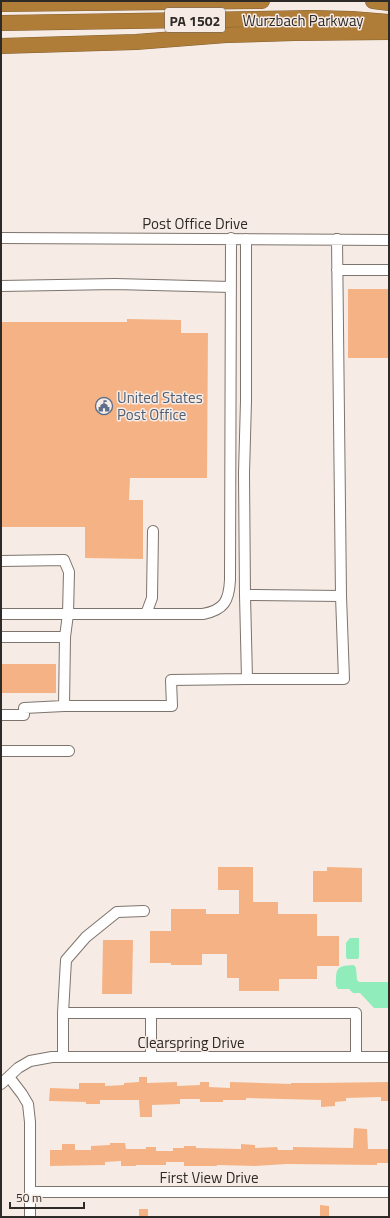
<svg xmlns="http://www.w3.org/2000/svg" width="390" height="1218" font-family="'Titillium Web',sans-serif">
  <rect width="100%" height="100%" fill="#f7ece5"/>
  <path fill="#90ecba" d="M350,938H359V957L358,959H347L346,957V943Z
    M354,965L356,968L357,980L359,982H389V1008H374L360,993H353L349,989H338C335,985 336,983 336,979C336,965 342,966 354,965Z"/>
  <path fill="#f5b385" d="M348,289H389V358H348Z
    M127,319L181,320V333H208L207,478H130L129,500H143V559L85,558V527H1V322H127Z
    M1,664H56V693H1Z
    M218,867H253V902H278V914H317V936H339V966H317V979H279V991H239V978H227V954H202V965H171V963H150V931H171V909H206V914H239V890H218Z
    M327,867L362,868V902H313V871H327Z
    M103,940H133L132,994H102Z
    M139,1077H147V1083L177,1082V1086L200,1085V1082H209V1087L230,1088V1082L291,1084V1083H315L389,1082V1101H381V1097L346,1098V1101L335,1102V1106L321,1107V1100L246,1098V1100H223V1102H200V1099H180V1104L152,1105V1117H140L139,1100H100V1104H86V1102L49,1101L50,1088L79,1089V1083H105V1086L124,1085V1083L139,1082Z
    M354,1128L367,1129L368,1149H389V1163H377V1165L287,1164L255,1166L217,1165V1166H184V1162H166V1165H136V1166H121V1161L105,1162V1165L50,1166V1150H62V1144H75V1150H91V1146L110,1145V1143H125L126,1149H146V1147H156V1151H173V1148H184V1146H196V1148L241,1149V1144L255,1145V1148L277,1147L278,1150H293V1147L353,1148Z
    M320,1205L329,1206V1217H320Z
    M139,1209H148V1217H139Z"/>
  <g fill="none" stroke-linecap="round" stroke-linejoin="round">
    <g stroke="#7d746d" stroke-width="12">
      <path id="minor" d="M1,238L389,240
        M246,239V401L244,473L245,595L341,596L337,239
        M337,270H389
        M1,286L115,284L231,287
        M1,561L64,560L69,572L68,614L65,637
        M1,614H203C224,610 229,601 230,580L231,238
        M146,614L152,598L153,531
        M1,637H65L64,706
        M247,679H344L341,596
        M1,715H24V708L64,706H172L171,680L247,679L245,595
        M1,751H69
        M63,1013L66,960L86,937L117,912L144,911
        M63,1057V1013H151
        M151,1057V1013H356V1057
        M9,1077L22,1094L28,1104L30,1122V1217
        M1,1084L18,1068L30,1061L52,1057H389
        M30,1192H389"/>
    </g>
    <g stroke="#826032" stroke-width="16">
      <path id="highway" d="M373,1L389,3
        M1,4L262,1
        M1,23L313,18L352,19L389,22
        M1,46L136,42L226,35L295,33L389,32"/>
    </g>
    <use href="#minor" stroke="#fff" stroke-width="10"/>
    <use href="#highway" stroke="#af7d38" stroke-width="15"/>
  </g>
  <defs>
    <g id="civic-ring" transform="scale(0.9)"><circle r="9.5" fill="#f7ece5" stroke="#5c6f8a" stroke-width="1.5"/><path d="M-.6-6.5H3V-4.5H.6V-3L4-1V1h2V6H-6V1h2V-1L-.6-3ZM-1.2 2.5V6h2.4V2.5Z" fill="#5c6f8a"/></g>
  </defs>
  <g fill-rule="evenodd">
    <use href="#civic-ring" x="104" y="406"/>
  </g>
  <g text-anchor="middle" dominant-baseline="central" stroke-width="3" stroke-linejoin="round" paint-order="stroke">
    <rect fill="#f7ece5" stroke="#6a6460" stroke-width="1" x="165" y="8" width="60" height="24" rx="3"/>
    <g font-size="14" font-weight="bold" fill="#2e2a27">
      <text x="195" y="20">PA 1502</text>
    </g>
    <g font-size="15" fill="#2e2a27" stroke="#f7ece5">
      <text x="303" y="20">Wurzbach Parkway</text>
      <text x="195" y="223">Post Office Drive</text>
      <text x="191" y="1042">Clearspring Drive</text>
      <text x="209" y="1177">First View Drive</text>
    </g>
    <g font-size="15" fill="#4e5e75" stroke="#f7ece5" text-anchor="start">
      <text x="117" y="397">United States<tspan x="117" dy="17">Post Office</tspan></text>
    </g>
  </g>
  <rect width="390" height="1218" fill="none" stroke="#2e2a27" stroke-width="4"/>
  <path d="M10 1202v6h74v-6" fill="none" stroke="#2e2a27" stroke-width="2"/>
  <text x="16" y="1202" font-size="12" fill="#2e2a27" stroke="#f7ece5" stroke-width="3" paint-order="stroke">50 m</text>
</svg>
